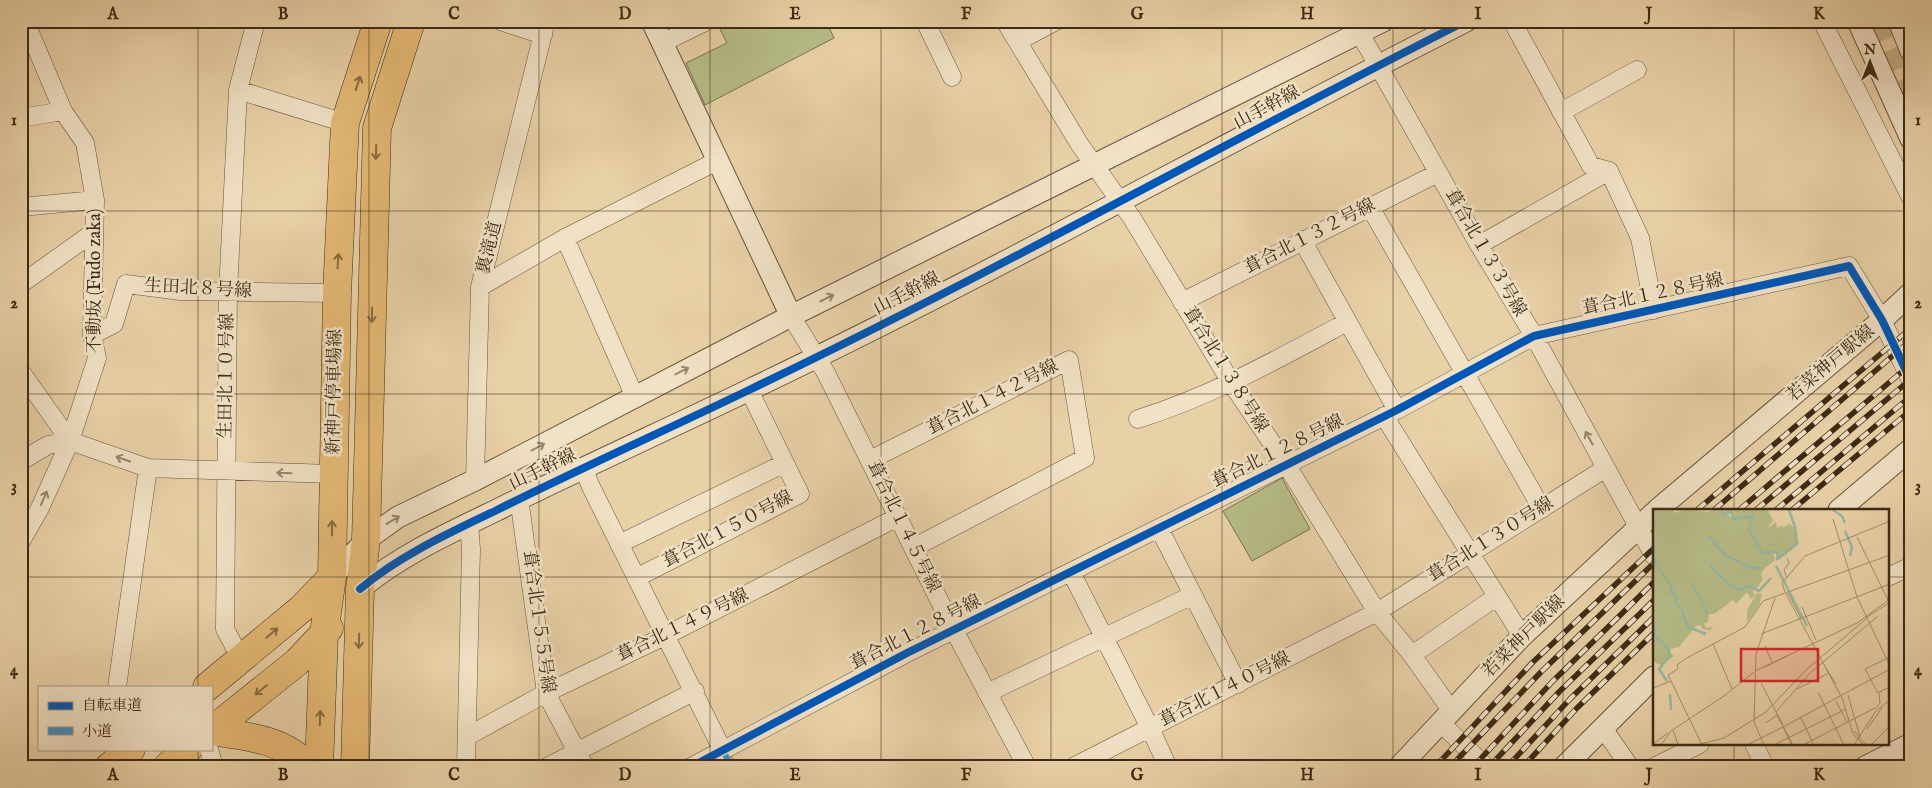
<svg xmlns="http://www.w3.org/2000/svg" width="1932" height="788" font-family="'IM FELL English','Noto Serif JP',serif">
  <rect width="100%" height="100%" fill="#e9d1a7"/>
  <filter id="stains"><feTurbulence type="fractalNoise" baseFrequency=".004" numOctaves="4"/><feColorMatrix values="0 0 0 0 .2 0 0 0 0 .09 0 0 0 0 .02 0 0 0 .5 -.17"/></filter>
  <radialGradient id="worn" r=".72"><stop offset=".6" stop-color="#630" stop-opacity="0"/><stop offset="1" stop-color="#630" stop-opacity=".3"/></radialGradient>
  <path fill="#b6bc88" stroke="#7a744e" d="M716,21H826L834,38L705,105L686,63L727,43Z
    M1282,478L1310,529L1252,561L1223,511Z"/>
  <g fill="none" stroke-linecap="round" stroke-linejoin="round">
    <path stroke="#c7b08a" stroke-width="12" stroke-dasharray="12 6" stroke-linecap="butt" d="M723,751L732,767"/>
    <path stroke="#c7b08a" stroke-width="21" stroke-dasharray="21 11" stroke-linecap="butt" d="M1876,21L1911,102"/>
    <g stroke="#685439" stroke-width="19">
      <path id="minor" d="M500,21L543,35
        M925,21L952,77
        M1005,21L1080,145L1132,218L1232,384L1286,464L1377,612L1412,655L1451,710
        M1353,21L1479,245L1534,336L1654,556
        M1512,21L1591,166L1609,171L1640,238L1654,310
        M1822,21L1911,198
        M1018,41L1056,21
        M662,43L707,21
        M238,90L345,123
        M1561,112L1637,70
        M21,118L63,111
        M21,207L95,200
        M1370,207L1542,509
        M565,238L634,395
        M1302,240L1397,410
        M1479,245L1609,171
        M21,284L94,232
        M480,287L565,238L717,161
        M1182,302L1438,173
        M791,316L826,373L954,630L1027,767
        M92,335L114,324L126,284L181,291L337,293
        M21,372L70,441
        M1384,416L1522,636
        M1138,419C1214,395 1278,359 1347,322
        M870,460L1069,360L1085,458L913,548
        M21,461L48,445L70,441L148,468L333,474
        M583,467L591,487L723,751
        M475,480L480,287L546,21
        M519,498L546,693L585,767
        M1159,528L1238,684
        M21,541L40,508L70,441L97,358L92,335L95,200L85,143L63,111L25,21
        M619,544L785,463
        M1071,572L1150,728L1168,767
        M1888,577L1911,566
        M636,578L800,494L749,390
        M1412,655L1496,597
        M241,659L225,629L228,292L238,90L256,21
        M117,687L148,468
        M987,693L1193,595
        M1440,722L1486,767
        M1603,728L1630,767
        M468,736L546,693L665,636L898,517
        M1754,744L1765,767
        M209,749L214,767
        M466,767L471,549L469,523
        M547,767L695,691
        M691,767L907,653L1397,410L1534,336L1849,266L1882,320L1911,381
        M1073,767L1377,612L1606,468
        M1654,767L1700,744"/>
    </g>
    <g stroke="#685439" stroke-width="23">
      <path id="tertiary" d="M652,21L791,316
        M1858,21L1911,139
        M1899,21L1911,51
        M1657,510L1882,320L1911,293
        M1839,510L1911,449
        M332,577L366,540L398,517L475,480L791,316L1383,21
        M360,589C399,556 449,533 495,511C579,469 664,431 749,390C992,274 1226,142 1466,21
        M1399,767L1522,636L1654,513
        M1564,767L1654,677
        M1865,767L1911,744"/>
    </g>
    <g stroke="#3d2b14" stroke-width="29">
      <path id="primary" d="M207,687L301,609L332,577
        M211,731L297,662L329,628
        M211,731C245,736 285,739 308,767
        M109,767L131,749
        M167,767L188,749
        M319,767L324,634L332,577L337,293L345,123L378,21
        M355,767L360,589L366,540L377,128L411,21"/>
    </g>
    <use href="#minor" stroke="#f1e1c6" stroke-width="18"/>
    <use href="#tertiary" stroke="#f1e1c6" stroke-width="21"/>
    <use href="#primary" stroke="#e4b874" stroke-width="28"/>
    <g stroke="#3d2b14" stroke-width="5.5">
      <path id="rail" d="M1697,510L1911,328
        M1714,510L1911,340
        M1739,510L1911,364
        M1756,510L1911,379
        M1776,510L1911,396
        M1792,510L1911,410
        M1435,767L1533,662L1654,548
        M1450,767L1541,672L1654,563
        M1473,767L1552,682L1654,582
        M1489,767L1560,691L1654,600
        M1507,767L1570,699L1654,617
        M1523,767L1577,708L1654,633"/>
    </g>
    <use href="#rail" stroke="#f1e1c6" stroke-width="4" stroke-dasharray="11" stroke-linecap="butt"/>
    <path stroke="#3f90c8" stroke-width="6" stroke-dasharray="12 6" stroke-linecap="butt" d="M723,751L732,767"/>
    <g stroke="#f1e1c6" stroke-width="11">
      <path id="cycleway" d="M360,589C399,556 449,533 495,511C579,469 664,431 749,390C992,274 1226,142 1466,21
        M691,767L907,653L1397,410L1534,336L1849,266L1882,320L1911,381"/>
    </g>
    <use href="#cycleway" stroke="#0057b8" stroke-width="8"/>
  </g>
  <defs><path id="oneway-shaft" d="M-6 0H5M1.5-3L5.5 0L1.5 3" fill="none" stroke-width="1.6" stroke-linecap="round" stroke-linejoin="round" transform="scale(1.25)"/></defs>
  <g stroke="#886a3f">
    <use href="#oneway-shaft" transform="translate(358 83) rotate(-72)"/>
    <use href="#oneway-shaft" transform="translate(376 152) rotate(92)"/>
    <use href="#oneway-shaft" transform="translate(338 261) rotate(-87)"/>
    <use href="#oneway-shaft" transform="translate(372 315) rotate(91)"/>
    <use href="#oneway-shaft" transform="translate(332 528) rotate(-90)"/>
    <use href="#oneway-shaft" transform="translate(272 633) rotate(-40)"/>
    <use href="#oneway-shaft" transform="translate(359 641) rotate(92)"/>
    <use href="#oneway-shaft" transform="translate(261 690) rotate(141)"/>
    <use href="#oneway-shaft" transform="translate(320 718) rotate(-88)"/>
  </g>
  <g stroke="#97866d">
    <use href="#oneway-shaft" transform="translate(827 298) rotate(-26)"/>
    <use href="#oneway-shaft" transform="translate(682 371) rotate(-27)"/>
    <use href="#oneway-shaft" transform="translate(1589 438) rotate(-119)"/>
    <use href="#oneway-shaft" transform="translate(538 447) rotate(-28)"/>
    <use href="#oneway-shaft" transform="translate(123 459) rotate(-161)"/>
    <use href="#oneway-shaft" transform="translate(284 473) rotate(-178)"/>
    <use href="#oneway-shaft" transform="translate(44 498) rotate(-66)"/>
    <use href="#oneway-shaft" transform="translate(393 520) rotate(-31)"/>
  </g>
  <path fill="none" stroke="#3d2b14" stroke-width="1" stroke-opacity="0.55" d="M198,21V687M369,21V767M539,21V767M710,21V767M881,21V767M1051,21V767M1222,21V767M1393,21V767M1563,21V767M1734,21V510M21,211H1911M21,394H1911M21,577H1654M1888,577H1911M1734,744V767M198,749V767"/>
  <g text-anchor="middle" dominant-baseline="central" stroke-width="5" stroke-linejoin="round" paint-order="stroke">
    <g font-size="18" fill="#3d2b14" stroke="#f1e1c6">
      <text transform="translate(1267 108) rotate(-28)">山手幹線</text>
      <text transform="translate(1310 237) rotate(-27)">葺合北１３２号線</text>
      <text transform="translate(490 248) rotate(-76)">裏滝道</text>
      <text transform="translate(1485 253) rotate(60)">葺合北１３３号線</text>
      <text transform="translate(95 281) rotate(-90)">不動坂 (Fudo zaka)</text>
      <text transform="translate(198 289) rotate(3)">生田北８号線</text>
      <text transform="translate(907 294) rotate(-27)">山手幹線</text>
      <text transform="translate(1653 295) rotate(-12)">葺合北１２８号線</text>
      <text transform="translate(1831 364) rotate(-40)">若菜神戸駅線</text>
      <text transform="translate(1225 370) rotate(58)">葺合北１３８号線</text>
      <text transform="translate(227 376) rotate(-89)">生田北１０号線</text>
      <text transform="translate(335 392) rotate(-89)">新神戸停車場線</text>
      <text transform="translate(993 398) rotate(-27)">葺合北１４２号線</text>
      <text transform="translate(1278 452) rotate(-26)">葺合北１２８号線</text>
      <text transform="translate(543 470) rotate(-26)">山手幹線</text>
      <text transform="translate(903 527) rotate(64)">葺合北１４５号線</text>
      <text transform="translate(728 530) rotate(-28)">葺合北１５０号線</text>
      <text transform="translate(1491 540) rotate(-32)">葺合北１３０号線</text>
      <text transform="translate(538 622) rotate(82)">葺合北１５５号線</text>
      <text transform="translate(683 626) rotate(-26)">葺合北１４９号線</text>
      <text transform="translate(916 633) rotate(-27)">葺合北１２８号線</text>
      <text transform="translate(1524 637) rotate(-45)">若菜神戸駅線</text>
      <text transform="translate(1225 690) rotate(-27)">葺合北１４０号線</text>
    </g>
  </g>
  <g transform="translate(1653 509)">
    <rect width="236" height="236" fill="#e9d1a7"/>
    <path d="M0,0H22L20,4L35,0L54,3L64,0L82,10L80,4H73L70,0H114L120,11L114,20L123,13L124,19L130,16V19L136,15L142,19L144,35L123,52L125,45L120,43L122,51L111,60L108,65L110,70L104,79L98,78L102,87L98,90L94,83L83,95L80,91L61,105H56L55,113L51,115L53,119L59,118L58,121L49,120L48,116L43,117L26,138L18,140L17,143L21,147L8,156L0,152ZM104,84L109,85L106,97L94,113V101Z" fill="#b6bc88"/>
    <path fill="none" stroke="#99b8a3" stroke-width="2.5" d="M68,0L72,5L78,3L81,10L100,7L96,20L109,44L125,43L124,51M180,1L189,7L192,14M192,22L199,38L197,47M55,26L72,46L98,59H109M0,45L3,55L19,79L18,83L24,90L22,95L28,99L35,118L53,125M125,50L144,35L142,18L136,1M57,56L78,77L87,81L95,77L106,82L118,69M123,57L154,117M39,74L55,105M0,114L2,126L15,140L17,147L6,160L14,172M17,185L18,201"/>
    <path fill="none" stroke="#a48f6c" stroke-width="1" d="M180,10L204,88L237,157M204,28L235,91M134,69L131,61L136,54L134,49M132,83L129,74L152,47L237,12M135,84L148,109M133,85L189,189L200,225L211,236M149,98L163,131M213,109L237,93M108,125L237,75M60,135L79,180M112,137L119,153M112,158L136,146M174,161L183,175M102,162L204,114L237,90M18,172L49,236M108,174L130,216M0,179L18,172L15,166L25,160L24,156L32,150L92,118L110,92L237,46M144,180L176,164M165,183L191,236M225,184L212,160L237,148M195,186L207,228M183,192L194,213M223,199L227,194L226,183L237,178M123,203L156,165L225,107M148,209L161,236M113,214L124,206L140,236M214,220L229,199M20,221L25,236M201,222L213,236M0,235L15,224M8,236L18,222L71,187L101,163M44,236L71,229L113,203L153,161L214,109M94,236L130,218M111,236L101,213L103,145L122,89M121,236L193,200M139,236L130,218L237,160M150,236L222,199M201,236L223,202L237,191M218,236L237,217"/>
    <path fill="#d62828" fill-opacity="0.15" stroke="#d62828" stroke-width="2.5" d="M88,140H165V172H88Z"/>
    <rect width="236" height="236" fill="none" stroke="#3d2b14" stroke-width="2.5"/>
  </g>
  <rect width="1932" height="788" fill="none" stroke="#e9d1a7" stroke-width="55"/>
  <rect x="38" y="686" width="175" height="65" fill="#f1e1c6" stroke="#a9987f"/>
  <rect x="48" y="702" width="25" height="8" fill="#0057b8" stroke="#a9987f"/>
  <text x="82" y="710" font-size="15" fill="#3d2b14">自転車道</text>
  <rect x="48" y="727" width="25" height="8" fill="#3f90c8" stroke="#a9987f"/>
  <text x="82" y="736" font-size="15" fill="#3d2b14">小道</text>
  <g transform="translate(1870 62)" stroke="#f1e1c6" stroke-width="4" paint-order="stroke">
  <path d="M0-4L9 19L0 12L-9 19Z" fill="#3d2b14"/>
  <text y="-8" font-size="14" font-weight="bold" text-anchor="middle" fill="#3d2b14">N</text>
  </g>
  <rect x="28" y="28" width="1876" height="732" fill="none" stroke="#3d2b14" stroke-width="2"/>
  <g font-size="16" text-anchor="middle" font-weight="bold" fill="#3d2b14">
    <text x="113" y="19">A</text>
    <text x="283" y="19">B</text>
    <text x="454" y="19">C</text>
    <text x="625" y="19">D</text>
    <text x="795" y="19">E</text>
    <text x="966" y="19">F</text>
    <text x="1137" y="19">G</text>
    <text x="1307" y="19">H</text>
    <text x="1478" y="19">I</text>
    <text x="1649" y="19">J</text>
    <text x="1819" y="19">K</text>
    <text x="14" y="125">1</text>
    <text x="1918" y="125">1</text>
    <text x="14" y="308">2</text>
    <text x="1918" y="308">2</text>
    <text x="14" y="491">3</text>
    <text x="1918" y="491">3</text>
    <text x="14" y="675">4</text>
    <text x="1918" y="675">4</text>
    <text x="113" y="780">A</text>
    <text x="283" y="780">B</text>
    <text x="454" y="780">C</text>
    <text x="625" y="780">D</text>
    <text x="795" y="780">E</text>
    <text x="966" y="780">F</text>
    <text x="1137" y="780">G</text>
    <text x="1307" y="780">H</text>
    <text x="1478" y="780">I</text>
    <text x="1649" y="780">J</text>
    <text x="1819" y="780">K</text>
  </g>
  <rect width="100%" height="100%" filter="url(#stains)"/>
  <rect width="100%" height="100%" fill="url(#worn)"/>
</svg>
